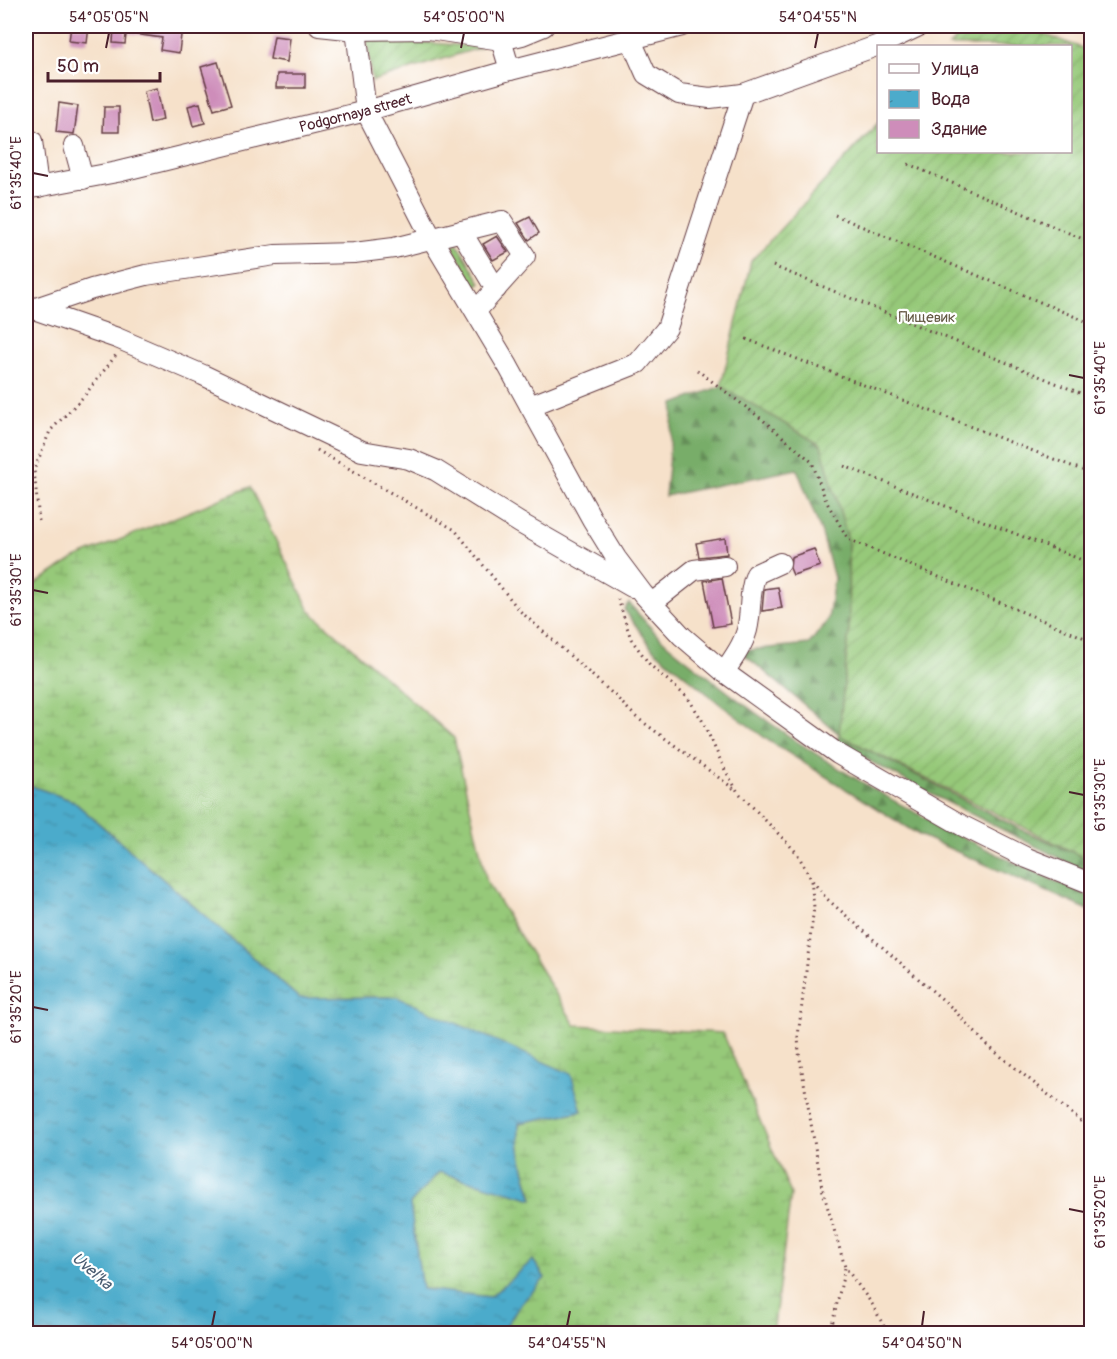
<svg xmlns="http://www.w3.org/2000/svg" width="1117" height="1359" font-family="Pangolin,sans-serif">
  <defs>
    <pattern id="forest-firs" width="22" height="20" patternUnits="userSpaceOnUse" patternTransform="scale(1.5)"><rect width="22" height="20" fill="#78ad69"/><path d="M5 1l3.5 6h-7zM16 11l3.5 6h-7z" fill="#648c57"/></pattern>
    <pattern id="wetland-marsh" width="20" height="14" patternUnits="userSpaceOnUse" patternTransform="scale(1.5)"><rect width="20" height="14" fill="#96c979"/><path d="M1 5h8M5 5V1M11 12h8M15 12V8" fill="none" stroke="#83ac69"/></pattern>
    <pattern id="garden-furrows" width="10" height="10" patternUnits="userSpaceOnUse" patternTransform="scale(1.5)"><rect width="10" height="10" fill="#96c979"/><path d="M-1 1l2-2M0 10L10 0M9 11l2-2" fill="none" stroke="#83ac69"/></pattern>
    <pattern id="water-ripples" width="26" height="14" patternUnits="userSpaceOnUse" patternTransform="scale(1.5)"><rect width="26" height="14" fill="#4cabcb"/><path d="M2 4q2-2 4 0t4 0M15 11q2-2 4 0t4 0" fill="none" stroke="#418ba5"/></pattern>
  </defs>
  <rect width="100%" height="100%" fill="#fff"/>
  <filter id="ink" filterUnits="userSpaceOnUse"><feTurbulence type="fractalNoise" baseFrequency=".0167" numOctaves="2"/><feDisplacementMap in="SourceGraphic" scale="12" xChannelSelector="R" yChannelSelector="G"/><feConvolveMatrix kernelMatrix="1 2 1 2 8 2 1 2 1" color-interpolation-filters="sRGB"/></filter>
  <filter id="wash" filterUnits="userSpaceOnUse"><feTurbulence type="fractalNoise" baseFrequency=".008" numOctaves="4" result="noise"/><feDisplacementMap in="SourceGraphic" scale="24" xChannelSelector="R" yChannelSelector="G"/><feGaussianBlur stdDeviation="1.35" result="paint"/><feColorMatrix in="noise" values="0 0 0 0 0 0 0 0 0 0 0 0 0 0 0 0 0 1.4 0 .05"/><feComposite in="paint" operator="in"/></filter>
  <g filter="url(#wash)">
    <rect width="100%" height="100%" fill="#f6e1ca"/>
    <path fill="#96c979" stroke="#707452" stroke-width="1.5" d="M457,243L481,283L476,287L452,246Z"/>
    <path fill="url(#forest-firs)" stroke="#61664a" stroke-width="1.5" d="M721,386L821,445L848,539L849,632L839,735L1020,829L1091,860V874L929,793L836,743L839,734L740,651L809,644L828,620L834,578L822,534L797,469L665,496L674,404Z
      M629,603C640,616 651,629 663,640C677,653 694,665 709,677C824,770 957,839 1091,897V911L919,835L769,741L721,705L652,648L624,609Z"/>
    <path fill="url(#wetland-marsh)" stroke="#707452" stroke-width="1.5" d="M250,487L310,611L454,738L487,882L575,1025L723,1033L791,1194L773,1333H501L521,1304L545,1278L533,1260L490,1297L422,1289L410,1204L439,1172L533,1199C525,1172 517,1151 519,1123L582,1111L397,997L299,998L73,801L26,784V590L75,558Z"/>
    <path fill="url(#garden-furrows)" stroke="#707452" stroke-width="1.5" d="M969,26H1020L1091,51V861L839,735L849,632L848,539L821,445L721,386L751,261L878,123V152H1070V46H949Z
      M367,38L482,47L372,81Z"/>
    <path fill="url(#water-ripples)" stroke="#4b657b" stroke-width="1.5" d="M26,784L73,801L299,998L397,997L571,1074L582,1111L519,1123C517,1150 525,1173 533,1199L439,1172L410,1204L422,1289L490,1297L533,1260L545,1278L521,1304L501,1333H26Z"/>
    <g id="blocks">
      <path fill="#ce8dba" d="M71,26H89L87,43L69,41Z
        M114,26H127L125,44L113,43Z
        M128,26H182L179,53L160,50L162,38L127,33Z
        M274,36L290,38L287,62L270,59Z
        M218,62L231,105L214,110L201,67Z
        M277,74H305V88H276Z
        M157,88L163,120L150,123L144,91Z
        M59,103L78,106L74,134L56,132Z
        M200,103L205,123L193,126L188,106Z
        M104,107H119V132H103Z
        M530,217L539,233L529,240L518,223Z
        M497,236L508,252L493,260L483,244Z
        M725,538L727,554L699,557L696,543Z
        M814,549L820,566L793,575L790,568L791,557Z
        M722,578L731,624L713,627L704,581Z
        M778,587L782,608L762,611L764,589Z"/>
    </g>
  </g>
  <g filter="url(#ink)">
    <use href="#blocks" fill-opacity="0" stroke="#643c43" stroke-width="1.5"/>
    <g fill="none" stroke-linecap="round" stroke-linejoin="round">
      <g stroke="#643c43" stroke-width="22">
        <g id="minor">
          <path d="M319,26L356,30L429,29L501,40L510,70"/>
          <path d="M356,30L366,111L432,239L508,366L592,519L616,558L643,594L682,636L724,672L838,754L963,826L1027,858L1092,884"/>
          <path d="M630,38L646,74L679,94L710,98L743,94L879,45L919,26"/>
          <path d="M501,40L522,35L544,26"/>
          <path d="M32,141L38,187"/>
          <path d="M74,146L83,179"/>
          <path id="s1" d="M26,189L117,172L366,111L510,70L682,26"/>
          <path d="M461,231L496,289"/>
          <path d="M34,309L117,338L203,375L362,451L409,459L435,470L520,523L632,587"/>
          <path d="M30,310L92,289L146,275L275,255L354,253L394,248L502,221L525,256L476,311"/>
          <path d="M530,406L638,363L667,328L743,94"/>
          <path d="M652,603L694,570L725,566"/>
          <path d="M724,672C733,659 743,645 747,630C752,610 748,593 756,574L780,563"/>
        </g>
      </g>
      <path stroke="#643c43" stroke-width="3" stroke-dasharray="1.5 4.5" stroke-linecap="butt" d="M908,164L1092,243
        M835,215L1092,324
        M773,266L1092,398
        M746,339L1092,474
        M697,370L763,420L812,462L826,501L848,539L1092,641
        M317,450L455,530L520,611L613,694L636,717L737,791
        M844,466L1092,564
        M39,521L34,470L50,431L85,395L116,355
        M618,599L631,639L650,665L688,698L702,720L725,770L738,792L797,853L811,879L826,898L951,1007L988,1046L1076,1117L1092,1132
        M811,881L814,907L798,1036L799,1053L822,1188L845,1267L872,1304L888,1334
        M830,1334L845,1268"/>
      <use href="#minor" stroke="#fff" stroke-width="20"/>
    </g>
  </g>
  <path fill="none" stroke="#4a1f2b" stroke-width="2" d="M106,48L109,33M461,48L464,33M815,48L818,33M33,173L48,176M1069,375L1084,378M33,590L48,593M1069,792L1084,795M33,1007L48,1010M1069,1209L1084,1212M212,1326L215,1311M567,1326L570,1311M922,1326L924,1311"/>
  <g text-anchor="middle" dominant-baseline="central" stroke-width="4.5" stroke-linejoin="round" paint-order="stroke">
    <g font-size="15" fill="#4a1f2b" stroke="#fff">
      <text stroke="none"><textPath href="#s1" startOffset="338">Podgornaya street</textPath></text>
    </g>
    <g font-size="15" fill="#655a46" stroke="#fff">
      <text x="927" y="317">Пищевик</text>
    </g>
    <g font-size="16" font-style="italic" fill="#4b5e73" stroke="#fff">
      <text transform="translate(92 1271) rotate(41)">Uvel'ka</text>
    </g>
  </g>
  <rect width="1117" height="1359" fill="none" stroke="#fff" stroke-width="66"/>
  <rect x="877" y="45" width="195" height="108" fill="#ffffff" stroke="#b7a5aa" stroke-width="1.5"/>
  <rect x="889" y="64" width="30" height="9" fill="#ffffff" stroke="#b7a5aa" stroke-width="1.5"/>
  <text x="931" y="75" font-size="18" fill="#4a1f2b">Улица</text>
  <rect x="889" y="90" width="30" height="18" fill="url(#water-ripples)" stroke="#b7a5aa" stroke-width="1.5"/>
  <text x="931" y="105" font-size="18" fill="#4a1f2b">Вода</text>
  <rect x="889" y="120" width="30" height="18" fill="#ce8dba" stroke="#b7a5aa" stroke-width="1.5"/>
  <text x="931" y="135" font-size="18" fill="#4a1f2b">Здание</text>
  <path d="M48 72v9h112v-9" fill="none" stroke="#4a1f2b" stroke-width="3"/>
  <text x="57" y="72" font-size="18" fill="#4a1f2b" stroke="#ffffff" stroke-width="4.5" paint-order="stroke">50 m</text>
  <rect x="33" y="33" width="1051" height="1293" fill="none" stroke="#4a1f2b" stroke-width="2"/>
  <g font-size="15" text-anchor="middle" fill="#4a1f2b">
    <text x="109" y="22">54°05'05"N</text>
    <text x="464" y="22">54°05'00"N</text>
    <text x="818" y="22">54°04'55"N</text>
    <text transform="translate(16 173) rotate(-90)" y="5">61°35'40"E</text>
    <text transform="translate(1100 378) rotate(-90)" y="5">61°35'40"E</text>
    <text transform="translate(16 590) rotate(-90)" y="5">61°35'30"E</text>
    <text transform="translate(1100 795) rotate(-90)" y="5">61°35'30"E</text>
    <text transform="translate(16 1007) rotate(-90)" y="5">61°35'20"E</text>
    <text transform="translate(1100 1212) rotate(-90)" y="5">61°35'20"E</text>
    <text x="212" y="1348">54°05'00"N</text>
    <text x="567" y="1348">54°04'55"N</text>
    <text x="922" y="1348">54°04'50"N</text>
  </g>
</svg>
